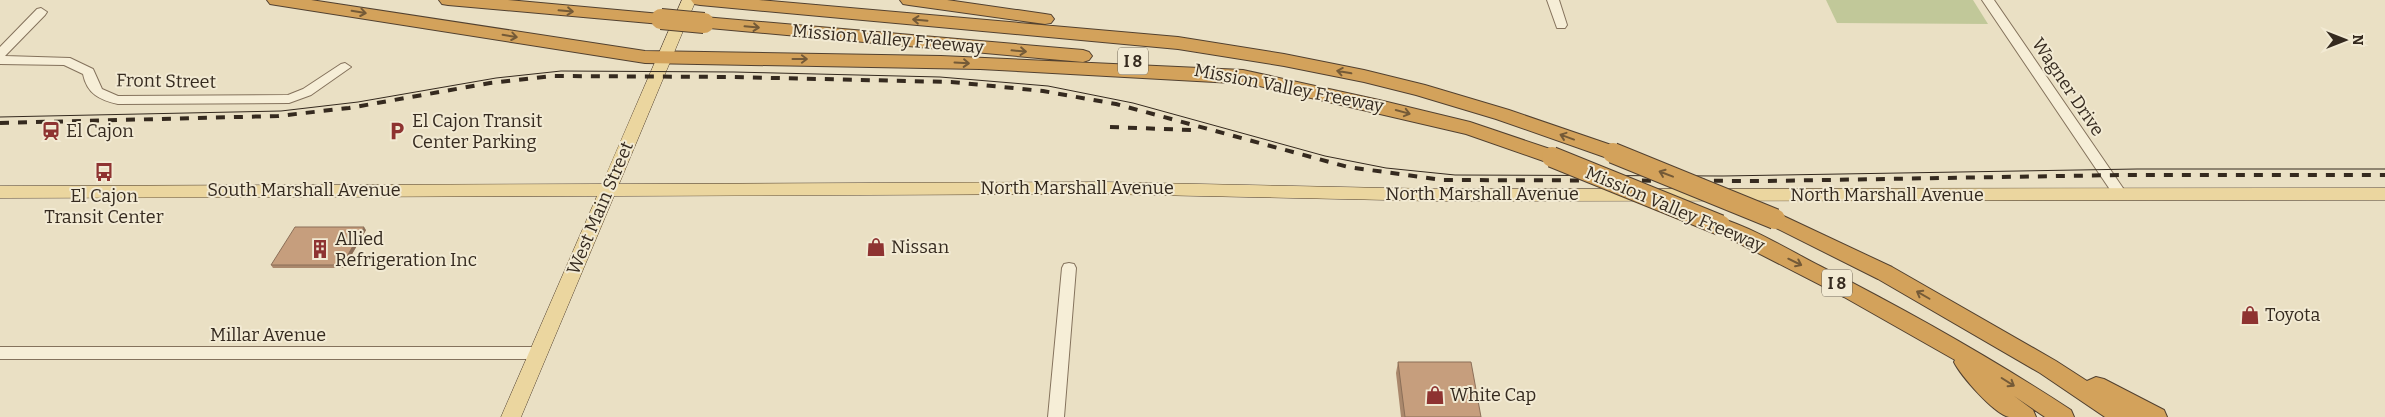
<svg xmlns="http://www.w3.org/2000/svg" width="2385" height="417" font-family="Bitter,serif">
  <rect width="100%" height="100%" fill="#eae0c4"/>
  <path fill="#c1c899" d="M1826,0H1973L1988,24L1837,23Z"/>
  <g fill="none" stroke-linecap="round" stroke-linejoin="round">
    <g stroke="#84725c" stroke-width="2">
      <path id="minor" d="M1547,0H1559L1567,25L1565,28H1557Z
        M1982,0H1994L2125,191L2127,194L2125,197H2115Z
        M41,8L47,12L45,15L5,56L70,58L93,69L102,89L118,96L288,95L303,89L341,64L345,63L351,67L311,95L289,103L118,104C100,100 87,94 83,74L64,65L0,64V47L37,9Z
        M1069,263L1074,264L1076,268L1064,417H1048L1062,268L1064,264Z
        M0,347H537L542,349L545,353L542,357L537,359H0Z"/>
    </g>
    <g stroke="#524130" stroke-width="1">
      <path id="major" d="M682,0H696L619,184L1104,182L1435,189L2385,188V200L1435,201L1104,194L614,196L521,417H501L597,196L0,198V186L602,184Z"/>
    </g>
    <g stroke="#524130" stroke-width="2">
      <path id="highway" d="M267,0H311L645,51L941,56L1243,70L1379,100L1470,122L1559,152L1562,157L1559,162L1552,164L1466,134L1251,84L980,69L645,63L276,5L270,4Z
        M439,0H508L661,14L667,15L670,19L667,23L661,24L448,5L442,4Z
        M691,0H759L1178,37L1284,54L1364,70L1425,85L1509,110L1620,148L1623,153L1620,158L1613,160L1496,119L1416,95L1364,82L1284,66L1178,49L700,5L694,4Z
        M900,0H947L1045,14L1051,15L1054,19L1051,23L1045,24L909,5L903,4Z
        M704,17L1083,50L1089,52L1092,56L1089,60L1083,62L698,27L695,23L698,19Z
        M1775,212L1892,267L2056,361L2087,381L2096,377L2104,379L2164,410L2167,417H2105L2040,373L1878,279L1768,224L1765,219L1768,214Z
        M1720,218C1753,228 1789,250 1820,266C1906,310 1990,357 2071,410L2074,417H2045L2014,396L2033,410L2036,417C2028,417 2017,417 2009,417C1994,414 1961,376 1954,362L1955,360L1844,297L1713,230L1710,225L1713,220Z"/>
    </g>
    <use href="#minor" fill="#f6eed7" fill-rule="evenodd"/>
    <use href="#major" fill="#ebd69f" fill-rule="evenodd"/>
    <use href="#highway" fill="#d3a25b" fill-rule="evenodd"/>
    <path stroke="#352a1f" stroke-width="1" d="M0,117L281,111L358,102L496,78L561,71L734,72L940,77L1048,86L1133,103L1325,156L1386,168L1455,175L1723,176L2137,169H2385"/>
    <path stroke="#352a1f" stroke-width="4" stroke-dasharray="9 9" stroke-linecap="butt" d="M0,123L278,116L349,108L490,83L552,76L732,77L951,82L1043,91L1116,104L1348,167L1443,180L1765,181L2121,175H2385
      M1110,127L1192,130"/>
    <g stroke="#524130" stroke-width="22" stroke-linecap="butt">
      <path id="highway-bridge" d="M661,19L704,23
        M1613,153L1775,219
        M1552,157L1720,225"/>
    </g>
    <use href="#highway-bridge" stroke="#d3a25b" stroke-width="20"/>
  </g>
  <path fill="#aa886c" d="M366,230L344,268H273L271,265Z
    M1398,362L1481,417H1401L1396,373Z"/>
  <path fill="#8b6f58" d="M364,227L366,230L344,268L342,265Z"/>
  <path fill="#c69e7d" stroke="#8b6f58" d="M295,227H364L342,265H271Z
    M1398,362H1471L1481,417H1405Z"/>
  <defs><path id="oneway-shaft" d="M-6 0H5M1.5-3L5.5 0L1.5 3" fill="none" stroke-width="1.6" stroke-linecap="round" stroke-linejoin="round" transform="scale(1.25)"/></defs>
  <g stroke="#745a37">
    <use href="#oneway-shaft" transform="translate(566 11) rotate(5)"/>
    <use href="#oneway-shaft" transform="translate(359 12) rotate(9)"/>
    <use href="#oneway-shaft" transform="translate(920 20) rotate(-175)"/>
    <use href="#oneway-shaft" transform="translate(752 27) rotate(5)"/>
    <use href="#oneway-shaft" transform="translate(510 36) rotate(9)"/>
    <use href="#oneway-shaft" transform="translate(1019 51) rotate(5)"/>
    <use href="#oneway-shaft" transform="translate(800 59)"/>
    <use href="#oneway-shaft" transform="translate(962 63) rotate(3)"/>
    <use href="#oneway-shaft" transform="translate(1344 72) rotate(-170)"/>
    <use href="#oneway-shaft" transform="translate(1403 112) rotate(15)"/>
    <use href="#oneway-shaft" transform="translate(1567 137) rotate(-160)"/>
    <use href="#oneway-shaft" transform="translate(1666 174) rotate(-159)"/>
    <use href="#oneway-shaft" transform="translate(1795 262) rotate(26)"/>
    <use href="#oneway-shaft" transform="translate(1923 295) rotate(-150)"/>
    <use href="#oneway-shaft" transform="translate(2008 382) rotate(32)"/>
  </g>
  <defs>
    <g id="station-bare" transform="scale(1.5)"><path d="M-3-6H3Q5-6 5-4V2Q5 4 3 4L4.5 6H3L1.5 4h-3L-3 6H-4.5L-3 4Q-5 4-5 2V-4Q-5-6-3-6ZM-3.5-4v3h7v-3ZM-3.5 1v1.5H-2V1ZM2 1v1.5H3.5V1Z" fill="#8e3331" stroke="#f2ead3" stroke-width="2.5" paint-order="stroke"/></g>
    <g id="parking-bare" transform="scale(1.5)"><path d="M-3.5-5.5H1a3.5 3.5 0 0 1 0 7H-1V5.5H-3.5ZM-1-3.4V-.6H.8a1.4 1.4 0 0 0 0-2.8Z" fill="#8e3331" stroke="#f2ead3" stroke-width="2.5" paint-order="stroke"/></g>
    <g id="bus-bare" transform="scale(1.5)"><path d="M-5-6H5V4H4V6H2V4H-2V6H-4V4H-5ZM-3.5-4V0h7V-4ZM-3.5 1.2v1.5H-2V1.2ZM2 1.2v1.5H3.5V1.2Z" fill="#8e3331" stroke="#f2ead3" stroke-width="2.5" paint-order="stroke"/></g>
    <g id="shop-bare" transform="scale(1.5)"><path d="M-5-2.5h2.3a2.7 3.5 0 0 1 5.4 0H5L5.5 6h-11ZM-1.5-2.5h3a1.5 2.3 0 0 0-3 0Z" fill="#8e3331" stroke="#f2ead3" stroke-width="2.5" paint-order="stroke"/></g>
    <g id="building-bare" transform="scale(1.5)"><path d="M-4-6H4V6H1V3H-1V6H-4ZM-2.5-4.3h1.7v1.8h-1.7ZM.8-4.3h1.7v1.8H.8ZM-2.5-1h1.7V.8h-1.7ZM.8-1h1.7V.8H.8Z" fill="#8e3331" stroke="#f2ead3" stroke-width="2.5" paint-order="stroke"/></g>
  </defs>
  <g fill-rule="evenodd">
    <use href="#station-bare" x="51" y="131"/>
    <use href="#parking-bare" x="397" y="131"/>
    <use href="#bus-bare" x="104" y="172"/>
    <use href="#shop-bare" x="876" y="247"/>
    <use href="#building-bare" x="320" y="249"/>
    <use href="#shop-bare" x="2250" y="315"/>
    <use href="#shop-bare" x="1435" y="395"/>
  </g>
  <g text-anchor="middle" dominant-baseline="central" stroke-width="4" stroke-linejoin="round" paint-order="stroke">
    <g fill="#f2ead3" stroke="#6e6455" stroke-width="1">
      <rect x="1118" y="47.5" width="30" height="27" rx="4"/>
      <rect x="1822" y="269.5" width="30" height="27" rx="4"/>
    </g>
    <g font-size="16" font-weight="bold" fill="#352a1f">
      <text x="1133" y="61">I 8</text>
      <text x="1837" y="283">I 8</text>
    </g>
    <g font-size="18" fill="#352a1f" stroke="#f2ead3">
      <text transform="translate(888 39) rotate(5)">Mission Valley Freeway</text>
      <text transform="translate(166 81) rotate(1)">Front Street</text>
      <text transform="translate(2068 87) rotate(56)">Wagner Drive</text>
      <text transform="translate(1289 88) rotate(11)">Mission Valley Freeway</text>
      <text x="1077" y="188">North Marshall Avenue</text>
      <text x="304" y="190">South Marshall Avenue</text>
      <text x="1482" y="194">North Marshall Avenue</text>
      <text x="1887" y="195">North Marshall Avenue</text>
      <text transform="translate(600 208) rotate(-67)">West Main Street</text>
      <text transform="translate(1675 209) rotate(23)">Mission Valley Freeway</text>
      <text x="268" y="335">Millar Avenue</text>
    </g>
    <g font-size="18" fill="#352a1f" stroke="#f2ead3" text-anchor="start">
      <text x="412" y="121">El Cajon Transit<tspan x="412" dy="21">Center Parking</tspan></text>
      <text x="66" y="131">El Cajon</text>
      <text x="104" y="196" text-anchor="middle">El Cajon<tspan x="104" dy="21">Transit Center</tspan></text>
      <text x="335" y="239">Allied<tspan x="335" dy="21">Refrigeration Inc</tspan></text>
      <text x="891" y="247">Nissan</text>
      <text x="2265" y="315">Toyota</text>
      <text x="1450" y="395">White Cap</text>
    </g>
  </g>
  <g transform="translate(2345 40) rotate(90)" stroke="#f2ead3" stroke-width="4" paint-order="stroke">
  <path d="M0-4L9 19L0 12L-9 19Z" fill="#352a1f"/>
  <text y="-8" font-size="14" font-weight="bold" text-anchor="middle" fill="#352a1f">N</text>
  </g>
</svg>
